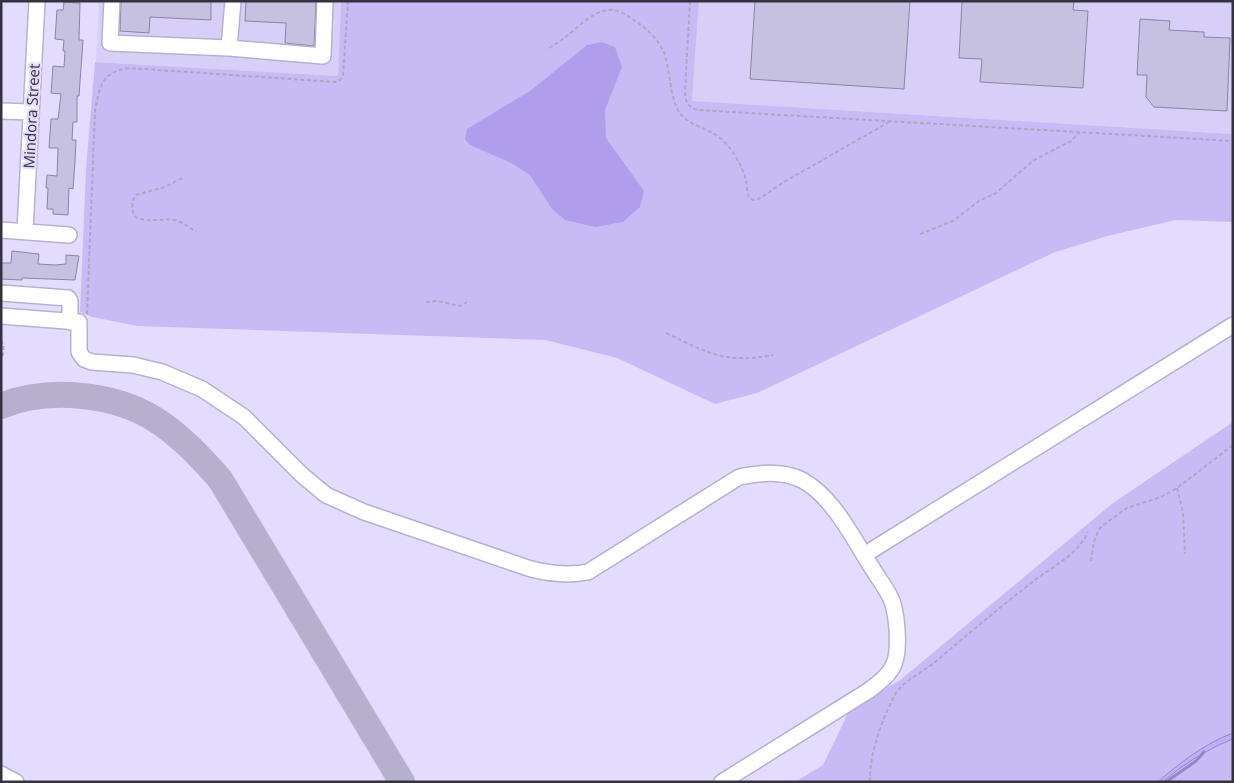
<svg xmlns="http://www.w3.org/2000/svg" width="1234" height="783" font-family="'Open Sans',sans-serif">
  <rect width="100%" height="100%" fill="#e3dcff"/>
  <path fill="#d7cff8" d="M99,1H341L338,76L96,62Z
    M699,1H1233V134L692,101Z"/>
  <path fill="#c8bbf5" d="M341,1H699L692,101L1233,134V222L1176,220L1107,236L1053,253L757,393L715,404L617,358L545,340L137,326L92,317L80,312L86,168L95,62L338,76Z
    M1233,422V782H795L823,765L851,707L899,681L1113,503Z"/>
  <path fill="#b09eec" d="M602,42L615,47L622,67L605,110L606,138L644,191L640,207L623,222L595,227L565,220L552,209L530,175L511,163L470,145L465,139L467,129L530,91L587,45Z"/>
  <path fill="#beacfc" stroke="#9587c3" d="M1233,733V739C1209,748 1182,765 1163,782H1158C1179,763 1206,743 1233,733Z"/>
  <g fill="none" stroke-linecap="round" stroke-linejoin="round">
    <path stroke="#9587c3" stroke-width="3" d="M1166,782L1196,761L1204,752"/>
    <path stroke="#b6b0ce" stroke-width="26" d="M1,406C47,387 114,393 156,420C181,436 200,457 220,479L402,782"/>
  </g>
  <path fill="#c6c0e1" stroke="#8b85a4" d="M121,1H211V20L150,17L149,33L120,31Z
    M246,1H316L314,46L285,43L286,23L245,21Z
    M755,1H910L904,89L750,79Z
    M962,1H1074L1073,10L1088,11L1083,88L980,82L982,59L959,58Z
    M64,2L80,3L79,40H83L79,96H77V122H73L72,140H76L75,162L73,189L69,188L68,215L53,214V209H47L48,188H46L47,175L57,176L58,148H49L51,119H58L61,94L51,93L53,66L64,67L65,51H63L64,40L55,39L57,10H63Z
    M1140,19L1170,21L1169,30L1204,32V37L1230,38L1227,111L1154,107L1146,97L1147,75H1137Z
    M12,251L39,254L38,264L55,265L66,264V255L79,256L75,280L22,278V280L1,279V263H11Z"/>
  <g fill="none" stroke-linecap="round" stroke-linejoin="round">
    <g stroke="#b7b1d1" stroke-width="18">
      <path id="minor" d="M112,1L110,43L229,48L323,56L325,1
        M229,48L233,1
        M1,111L31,112
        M1,230L69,235
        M25,231L37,1
        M1,293L68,298L70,301V322
        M1,316L79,322V352L84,359L92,362L133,365L162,372L202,389L244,417L302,475L326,495L364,512L531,569C551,574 568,576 588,572L739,477C760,473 781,470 802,480C834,497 855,542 874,571C880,581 890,593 893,604C897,619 900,649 894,664C889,676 878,683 868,691L722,782
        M864,555L1233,325
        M1,774L16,782"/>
    </g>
    <path stroke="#ada7c3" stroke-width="2" stroke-dasharray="4 2.5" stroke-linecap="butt" d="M690,1L685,91C686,101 686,106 697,110L1233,141
      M549,48C556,44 562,40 568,35C581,25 596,8 614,10C622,11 630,18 637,22C648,30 659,40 664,53C671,72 669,95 679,112C689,126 708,128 720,138C732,148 742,165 746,180C747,186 747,192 749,198L753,200L759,199L784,182L889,122
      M182,178L165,187L136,195C131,202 132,207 134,216C147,224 161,218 174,220C183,222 189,227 196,232
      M920,234L953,221L979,201L996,193L1034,160L1071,141L1080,132
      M426,302L437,301L460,306L467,302
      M87,314L95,111C100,86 101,72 129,68L335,82L340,80L343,76L348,1
      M666,333C708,353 725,364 773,355
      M1,340C4,346 5,352 1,358
      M1177,488L1183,512L1185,554
      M1091,561L1094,542L1099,529L1106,523L1127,508L1161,497L1177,488L1233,445
      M870,782C869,752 883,717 897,691C908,679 922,672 934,663C967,635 1000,607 1035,580C1055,565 1077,555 1088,532"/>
    <use href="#minor" stroke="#fff" stroke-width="15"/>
  </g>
  <g text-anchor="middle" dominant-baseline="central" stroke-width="4.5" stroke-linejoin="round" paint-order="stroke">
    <g font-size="15" fill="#35323f" stroke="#e3dcff">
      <text transform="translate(31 116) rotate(-87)">Mindora Street</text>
    </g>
  </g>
  <rect width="1234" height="783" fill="none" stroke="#35323f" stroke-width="5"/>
</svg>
